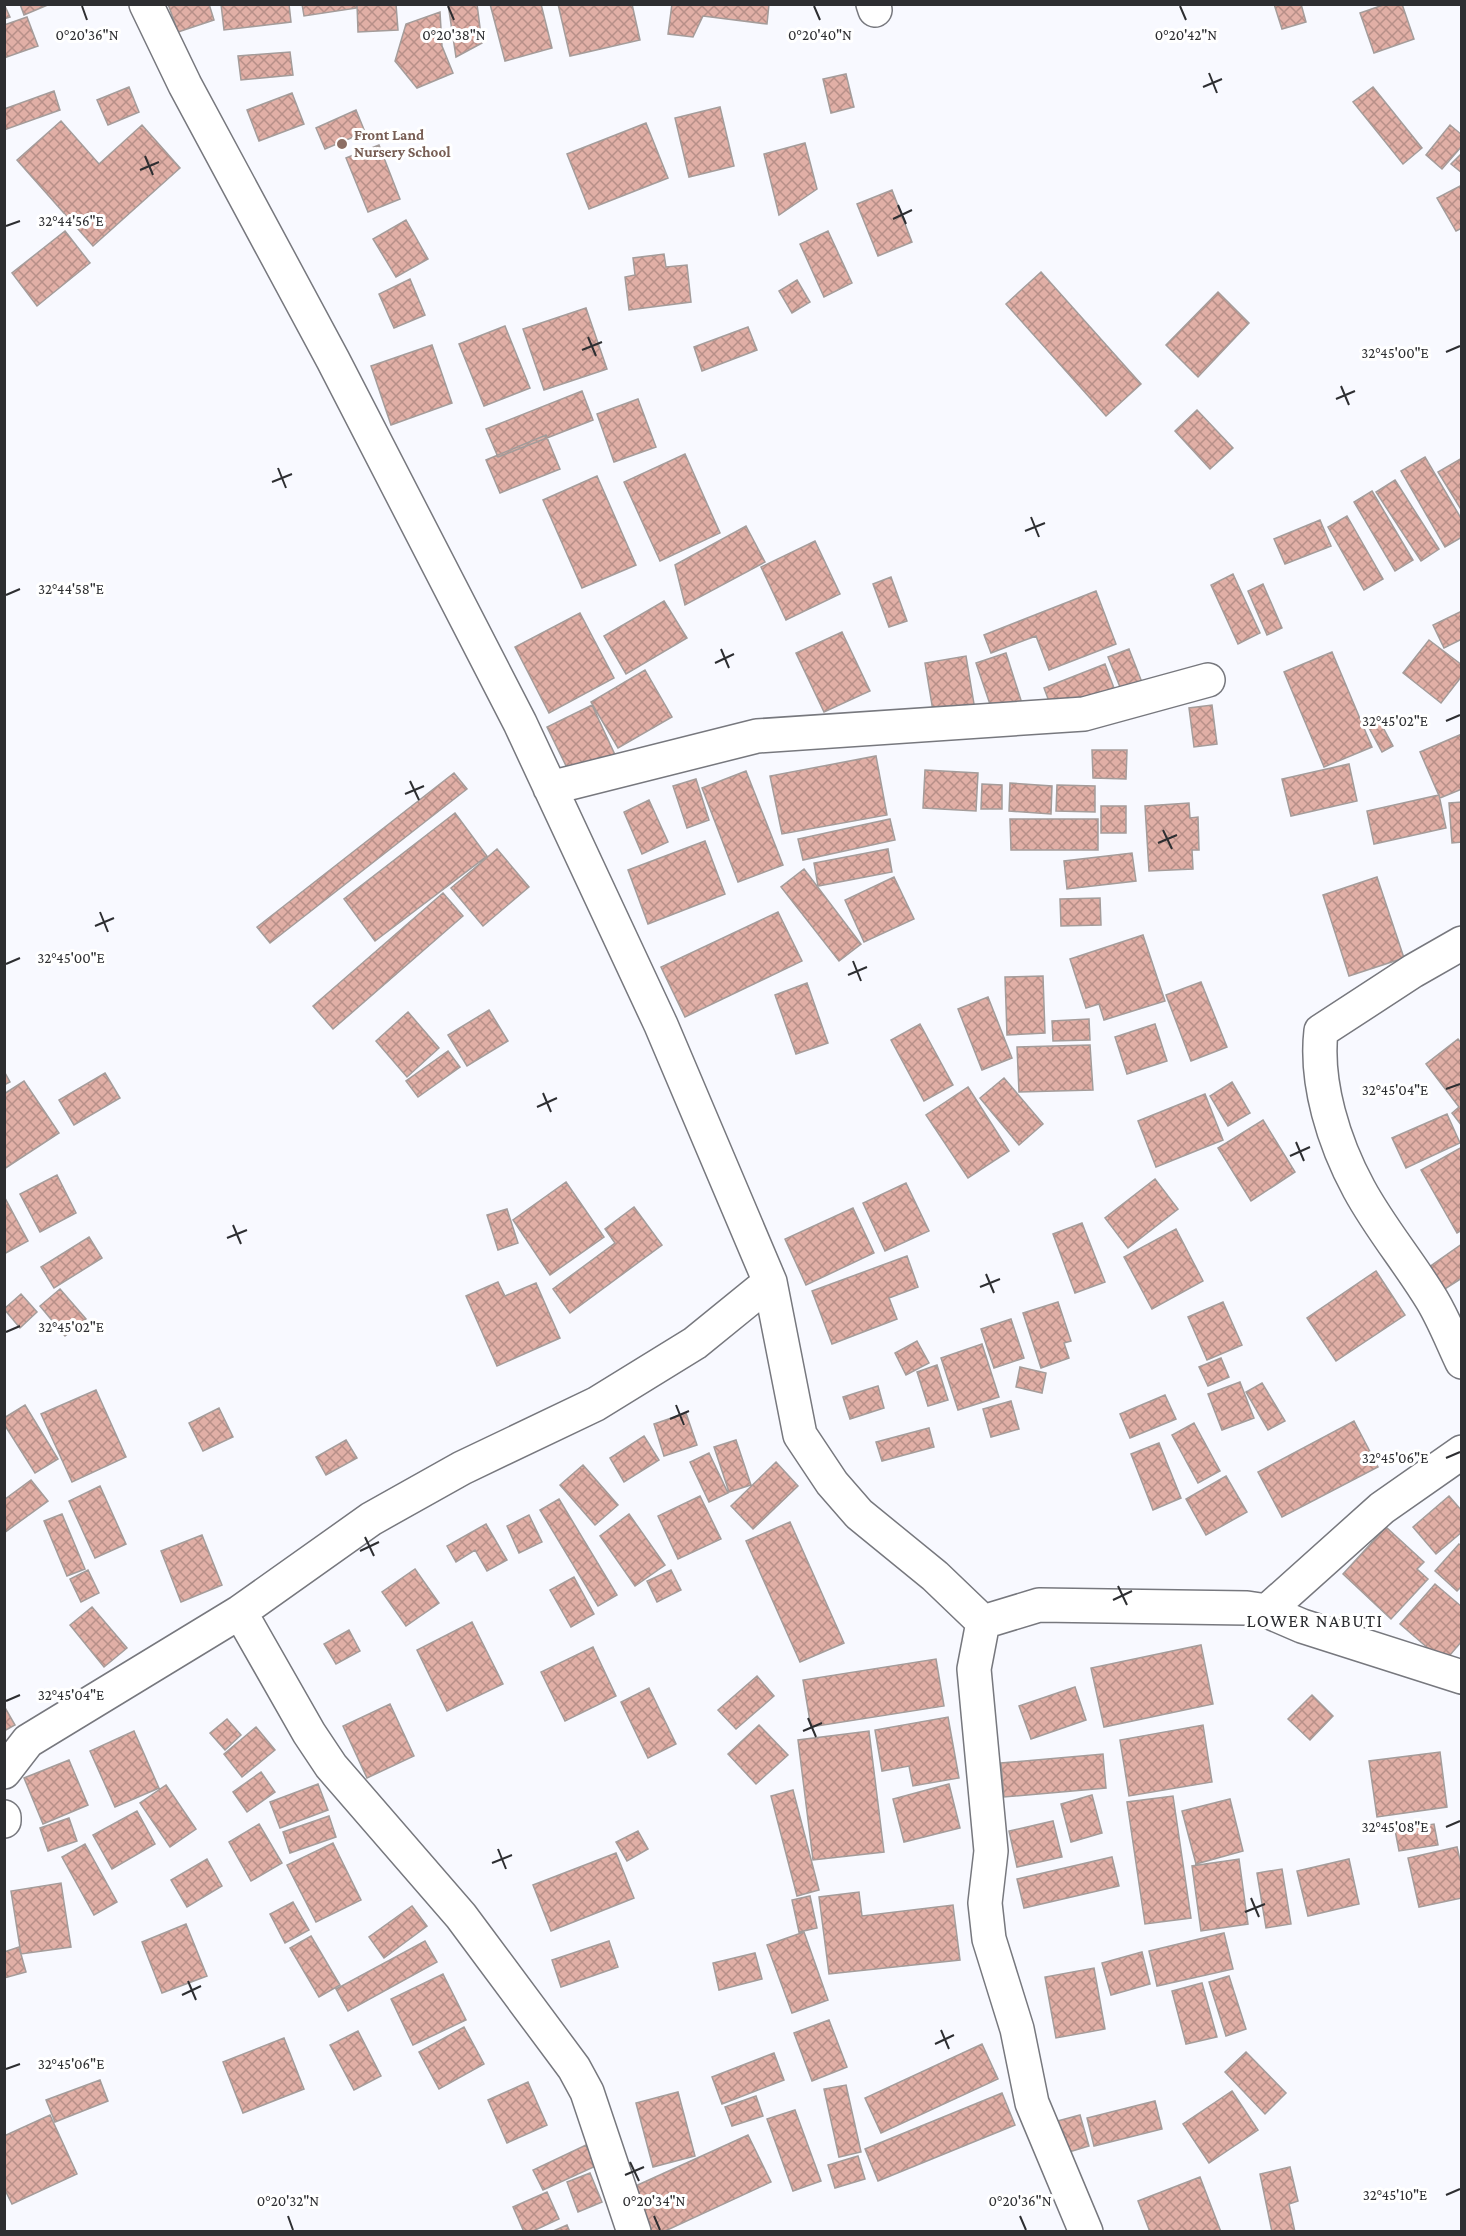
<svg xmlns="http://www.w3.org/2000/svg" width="1466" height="2236" font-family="'Crimson Pro',serif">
  <defs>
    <pattern id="building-cross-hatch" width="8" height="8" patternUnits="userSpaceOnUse" patternTransform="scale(1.5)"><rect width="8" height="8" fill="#e1afa6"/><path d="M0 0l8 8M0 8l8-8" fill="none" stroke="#b78f88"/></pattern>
  </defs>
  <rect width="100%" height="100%" fill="#f8f9ff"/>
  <path fill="url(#building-cross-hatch)" stroke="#a49c9a" stroke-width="1.5" d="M4,4L10,17L4,19Z
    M20,4H50L24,15Z
    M168,4H209L214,20L178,32Z
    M221,4H289L291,22L224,30Z
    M302,4H356L357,8L304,16Z
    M357,4H396L398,30L358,32Z
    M448,4H477L482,43L456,57Z
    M490,4H541L552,48L505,61Z
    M558,4H632L640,40L570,56Z
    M672,4H769L767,24L703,16L693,37L668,34Z
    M1274,4H1301L1306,22L1282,29Z
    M1386,4H1402L1414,39L1374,53L1360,13Z
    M440,12L442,46L453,73L417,88L395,61L406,24Z
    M27,17L38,46L4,58V25Z
    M290,52L293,75L241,80L238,56Z
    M846,74L854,107L831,113L823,79Z
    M129,87L139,112L108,125L97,100Z
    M1373,87L1422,148L1403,164L1353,102Z
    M54,91L60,110L4,130V109Z
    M292,93L304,124L259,141L247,110Z
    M720,107L734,166L689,177L675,118Z
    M356,110L365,132L325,149L316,128Z
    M61,121L99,164L142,125L180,168L93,246L17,160Z
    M646,123L668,178L589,209L567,154Z
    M1450,125L1462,135V146L1442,169L1426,155Z
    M805,143L817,189L779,215L764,154Z
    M379,145L400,199L368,212L346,158Z
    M1462,153V173L1451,164Z
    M1462,185V228L1456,231L1437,198Z
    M892,190L912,242L878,256L857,204Z
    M406,220L428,259L396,277L373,239Z
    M65,231L90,263L37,306L12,273Z
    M828,231L852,283L824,297L800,244Z
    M664,254L666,267L687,265L691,302L629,310L625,277L635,275L633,258Z
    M1041,272L1141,384L1106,416L1006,304Z
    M410,279L425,315L394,328L379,294Z
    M797,280L810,302L792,313L779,291Z
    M1218,292L1249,323L1198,377L1166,345Z
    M586,308L607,369L544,390L523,329Z
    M505,326L530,388L484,406L459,344Z
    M748,327L757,350L702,371L694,347Z
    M432,345L452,403L391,425L371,366Z
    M582,391L593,420L498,457L486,429Z
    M638,399L656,447L614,462L597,414Z
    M1197,410L1233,448L1210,469L1175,431Z
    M546,435L560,469L500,493L486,460Z
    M685,454L720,533L660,561L624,482Z
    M1425,457L1462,520V537L1445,547L1401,471Z
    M1462,458V511L1438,472Z
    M597,476L636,565L582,588L543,500Z
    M1395,480L1439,549L1421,561L1376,492Z
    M1372,491L1413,560L1395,571L1354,502Z
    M1347,516L1383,579L1364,590L1328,527Z
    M1320,520L1331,546L1285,564L1274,539Z
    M746,526L765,562L685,605L675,565Z
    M815,541L840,594L786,620L761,567Z
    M1233,574L1260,633L1238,644L1211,585Z
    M891,577L907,621L889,627L873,584Z
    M1263,584L1282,628L1267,635L1248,591Z
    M1096,591L1116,644L1049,670L1036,636L991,653L984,635Z
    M664,601L687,638L626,674L604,636Z
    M1462,611V639L1444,648L1433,625Z
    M580,613L614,678L549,713L515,647Z
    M842,632L870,691L824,712L796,653Z
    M1429,640L1462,665V676L1441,703L1403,673Z
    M1129,649L1143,685L1122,692L1108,657Z
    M1332,652L1372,747L1324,767L1284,672Z
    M1006,653L1025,713L996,722L976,663Z
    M966,656L975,710L934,717L925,663Z
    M1105,664L1114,688L1053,712L1044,688Z
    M645,670L672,717L618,748L591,702Z
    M592,705L616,757L572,778L547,727Z
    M1212,705L1217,744L1194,747L1189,708Z
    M1379,720L1393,746L1382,752L1368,726Z
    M1462,734V789L1440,798L1420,752Z
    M1092,750H1127L1126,779L1093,778Z
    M876,756L887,815L782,834L770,776Z
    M1349,764L1357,801L1291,816L1282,779Z
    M925,770L978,773L976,811L923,808Z
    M746,771L783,865L738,882L702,788Z
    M454,773L467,789L270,943L257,927Z
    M696,779L709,820L687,828L673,786Z
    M1010,783L1052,786L1051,814L1009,811Z
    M982,784L1002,785V809H981Z
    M1057,785L1095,786V812L1056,811Z
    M1439,795L1446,828L1374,844L1367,811Z
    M649,800L668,842L642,854L624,812Z
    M1462,802V842L1452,843L1449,803Z
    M1189,803L1190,818L1198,817L1199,850H1192L1193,869L1149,871L1145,806Z
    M1101,806H1126V833H1101Z
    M455,813L487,856L375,941L344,899Z
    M890,819L895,840L803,860L798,839Z
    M1010,819H1098V850H1011Z
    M705,841L725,894L648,924L628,870Z
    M497,849L529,887L483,926L451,888Z
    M888,849L892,872L818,886L814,863Z
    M1132,853L1136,881L1067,889L1064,861Z
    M804,869L861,944L839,961L781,887Z
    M894,877L914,919L864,942L845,900Z
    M1377,877L1404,958L1349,976L1323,895Z
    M443,893L463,916L333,1029L313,1006Z
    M1100,898L1101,925L1061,926L1060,899Z
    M778,912L802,961L685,1017L661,967Z
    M1143,935L1165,1001L1104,1020L1099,1004L1086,1008L1070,959Z
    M1043,976L1045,1033L1007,1035L1005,977Z
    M1201,982L1227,1047L1191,1061L1166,995Z
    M807,983L828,1043L796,1054L775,995Z
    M988,997L1012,1058L982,1070L958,1009Z
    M489,1010L508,1041L467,1066L448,1035Z
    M408,1012L439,1048L407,1077L376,1041Z
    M1089,1019L1090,1040L1053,1041L1052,1021Z
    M920,1024L953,1085L924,1101L891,1040Z
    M1155,1024L1167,1061L1127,1074L1115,1037Z
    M1458,1039L1462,1044V1126L1452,1113L1459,1107L1426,1064Z
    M1090,1045L1093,1090L1019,1092L1017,1047Z
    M448,1051L460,1067L418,1097L406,1081Z
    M4,1071L10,1082L4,1085Z
    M105,1073L120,1098L74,1125L59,1100Z
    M1004,1078L1043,1124L1019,1145L980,1098Z
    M24,1081L59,1133L4,1169V1094Z
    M1232,1082L1250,1113L1228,1126L1210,1096Z
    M968,1087L1009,1151L968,1178L926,1115Z
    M1205,1094L1223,1140L1156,1167L1138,1121Z
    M1447,1114L1460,1143L1406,1168L1392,1138Z
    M1263,1120L1295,1172L1251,1201L1218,1148Z
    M1462,1147V1230L1457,1233L1421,1170Z
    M57,1175L76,1213L40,1232L20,1194Z
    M1155,1179L1178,1209L1128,1248L1105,1218Z
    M566,1182L604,1237L550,1275L513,1220Z
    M906,1183L929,1231L885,1251L863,1203Z
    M5,1198L28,1241L4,1254V1199Z
    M634,1207L662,1245L570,1313L553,1289L615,1243L605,1229Z
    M853,1208L874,1253L806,1285L785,1239Z
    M507,1209L518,1243L498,1250L487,1215Z
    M1082,1223L1105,1282L1075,1293L1053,1234Z
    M1176,1229L1203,1281L1152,1309L1124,1257Z
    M89,1237L102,1258L54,1288L41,1267Z
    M1462,1244V1278L1437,1294L1422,1272Z
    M907,1256L918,1287L889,1298L897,1319L832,1344L812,1291Z
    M1376,1271L1405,1315L1336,1361L1307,1318Z
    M498,1282L505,1296L536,1283L560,1338L497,1366L466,1296Z
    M60,1289L86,1319L65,1336L40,1306Z
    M21,1294L37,1312L20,1328L4,1309Z
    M1058,1302L1071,1341L1064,1343L1069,1358L1041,1368L1023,1313Z
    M1223,1302L1242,1345L1207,1360L1188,1317Z
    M1011,1319L1024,1358L994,1368L981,1329Z
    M917,1341L929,1363L906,1375L895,1353Z
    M982,1344L999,1397L958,1410L941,1358Z
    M1221,1358L1229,1377L1208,1386L1199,1367Z
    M937,1365L948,1400L928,1406L917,1372Z
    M1020,1367L1046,1373L1042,1393L1016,1387Z
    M1240,1382L1254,1418L1222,1430L1208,1394Z
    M1262,1383L1285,1421L1268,1430L1246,1392Z
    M878,1386L884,1408L850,1419L843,1397Z
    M96,1390L126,1457L72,1482L41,1414Z
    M1165,1395L1176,1419L1130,1438L1120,1414Z
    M1011,1401L1019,1429L991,1437L983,1409Z
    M25,1405L58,1459L35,1473L4,1424V1418Z
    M219,1408L233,1437L203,1451L189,1423Z
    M686,1413L697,1445L664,1456L654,1424Z
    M1354,1421L1378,1467L1282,1517L1258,1472Z
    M1194,1423L1220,1471L1198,1483L1172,1435Z
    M929,1428L934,1447L882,1461L876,1442Z
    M644,1436L659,1460L624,1482L610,1458Z
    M346,1440L357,1458L326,1475L316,1457Z
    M736,1440L751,1485L729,1492L714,1447Z
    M1159,1443L1181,1498L1153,1510L1131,1454Z
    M709,1453L728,1493L709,1502L690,1462Z
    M776,1462L798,1486L753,1529L731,1506Z
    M583,1465L618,1505L595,1525L560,1485Z
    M1226,1476L1247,1512L1206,1535L1186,1499Z
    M31,1480L48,1501L4,1533V1500Z
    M100,1486L126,1544L95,1558L69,1501Z
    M700,1496L721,1539L678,1559L658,1516Z
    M1449,1496L1462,1511V1532L1436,1554L1413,1527Z
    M559,1499L617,1595L598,1606L540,1510Z
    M62,1514L85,1569L67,1576L44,1521Z
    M629,1514L665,1565L635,1586L600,1536Z
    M529,1515L542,1542L519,1553L507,1526Z
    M790,1522L844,1643L800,1662L746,1541Z
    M486,1524L507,1560L487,1571L475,1550L456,1562L447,1546Z
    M1386,1527L1424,1562L1417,1569L1428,1579L1391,1619L1343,1574Z
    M202,1535L222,1585L181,1602L161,1551Z
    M1459,1544L1462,1546V1586L1457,1591L1435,1571Z
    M415,1569L439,1603L406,1626L382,1592Z
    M88,1570L99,1593L81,1602L70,1579Z
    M671,1570L681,1590L657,1602L647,1581Z
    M574,1577L594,1614L571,1627L550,1590Z
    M1435,1584L1462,1607V1641L1444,1662L1400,1624Z
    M92,1607L127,1648L104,1667L70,1625Z
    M472,1622L503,1684L447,1711L417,1650Z
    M349,1630L360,1651L336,1664L324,1644Z
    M1201,1645L1213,1704L1104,1727L1091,1668Z
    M593,1647L616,1696L565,1721L541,1672Z
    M936,1659L944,1706L811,1727L803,1680Z
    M757,1676L774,1696L736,1729L718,1710Z
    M1075,1687L1086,1720L1031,1739L1019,1706Z
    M649,1688L676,1744L648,1758L621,1702Z
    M1312,1695L1333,1716L1310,1740L1288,1719Z
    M390,1704L414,1756L367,1778L343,1726Z
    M4,1706L15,1725L4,1731Z
    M948,1717L959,1778L913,1786L909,1766L882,1771L875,1730Z
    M227,1719L241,1735L225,1750L210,1733Z
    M759,1725L788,1755L756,1784L728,1754Z
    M1203,1725L1212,1782L1129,1796L1120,1740Z
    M256,1727L275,1750L242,1777L224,1754Z
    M134,1731L159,1788L115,1807L90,1751Z
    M869,1731L884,1852L813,1860L798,1740Z
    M1440,1752L1447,1807L1377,1817L1369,1761Z
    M1103,1754L1106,1788L1004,1797L1001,1763Z
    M69,1760L88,1805L43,1824L24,1778Z
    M261,1772L275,1792L247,1812L233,1792Z
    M318,1784L328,1810L280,1828L270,1802Z
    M949,1784L960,1828L904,1842L893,1799Z
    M166,1785L196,1829L170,1847L140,1803Z
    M793,1790L819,1890L797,1896L771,1796Z
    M1092,1795L1102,1833L1071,1842L1061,1804Z
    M1173,1796L1191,1918L1145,1924L1127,1802Z
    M1230,1799L1243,1851L1196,1864L1182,1811Z
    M137,1811L155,1844L112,1869L93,1835Z
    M329,1816L336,1837L290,1853L283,1832Z
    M69,1818L77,1841L48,1851L40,1828Z
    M1053,1821L1062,1857L1017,1867L1009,1831Z
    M259,1824L282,1863L251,1881L229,1842Z
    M1434,1824L1438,1845L1399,1851L1395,1830Z
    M638,1831L648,1849L627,1861L616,1842Z
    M333,1843L361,1900L316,1922L287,1865Z
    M85,1844L117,1902L94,1915L62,1857Z
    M1457,1847L1462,1868V1898L1419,1907L1408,1858Z
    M616,1853L634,1898L551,1931L533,1885Z
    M1112,1857L1119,1886L1024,1908L1017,1879Z
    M207,1859L222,1886L187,1907L171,1880Z
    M1239,1859L1248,1924L1201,1931L1192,1866Z
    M1349,1859L1359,1904L1308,1916L1297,1871Z
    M1282,1869L1291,1924L1266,1928L1257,1873Z
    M61,1883L71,1947L21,1954L11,1891Z
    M859,1892L862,1916L953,1905L960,1960L829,1974L819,1897Z
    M810,1896L817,1928L799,1932L792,1900Z
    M293,1902L309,1930L285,1943L270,1914Z
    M412,1906L427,1926L384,1958L369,1937Z
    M186,1924L207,1976L162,1993L142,1942Z
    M804,1932L828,2000L792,2013L767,1945Z
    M1224,1933L1233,1969L1157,1986L1149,1951Z
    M311,1936L340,1985L319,1997L290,1948Z
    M425,1941L437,1962L348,2011L336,1989Z
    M609,1941L618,1967L561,1987L552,1960Z
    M19,1947L26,1972L4,1978V1952Z
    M1142,1952L1150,1984L1111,1995L1102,1963Z
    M755,1953L762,1979L719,1990L713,1963Z
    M1094,1968L1105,2029L1056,2038L1045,1977Z
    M443,1974L466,2020L413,2045L391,1999Z
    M1229,1976L1246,2029L1226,2036L1209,1982Z
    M1202,1983L1217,2037L1186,2044L1172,1991Z
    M829,2020L847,2067L812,2081L794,2033Z
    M464,2027L484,2064L439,2089L419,2052Z
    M358,2031L381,2076L354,2090L330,2045Z
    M284,2038L304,2089L243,2113L223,2062Z
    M982,2044L998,2079L881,2133L865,2098Z
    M1246,2052L1286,2093L1265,2114L1225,2072Z
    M774,2053L784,2080L722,2104L712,2077Z
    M100,2080L108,2101L55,2122L46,2100Z
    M528,2082L547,2125L507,2143L488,2100Z
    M846,2085L861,2152L839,2157L824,2089Z
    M1232,2091L1258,2130L1209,2163L1183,2124Z
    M678,2092L695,2156L653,2167L636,2103Z
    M1002,2093L1015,2125L878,2181L865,2149Z
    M756,2096L763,2116L732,2126L725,2107Z
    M1155,2101L1162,2129L1094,2146L1087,2118Z
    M795,2110L821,2181L793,2191L767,2119Z
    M50,2115L77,2174L12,2204L4,2188V2136Z
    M1080,2115L1089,2146L1059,2155L1050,2123Z
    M748,2135L771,2182L663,2232H648L629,2189Z
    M586,2145L596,2166L543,2190L533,2170Z
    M858,2156L865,2179L835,2188L828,2165Z
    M1290,2167L1298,2201L1289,2204L1295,2232H1272L1260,2174Z
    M590,2173L602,2202L578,2212L567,2182Z
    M1200,2177L1221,2232H1150L1138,2201Z
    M547,2192L559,2219L531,2232H524L513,2207Z
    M567,2225L570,2232H551Z"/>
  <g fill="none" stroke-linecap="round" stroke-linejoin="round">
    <g stroke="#77787e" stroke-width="36">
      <path id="street" d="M146,4L185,85L333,360L520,723L661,1025L770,1282L800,1435L832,1483L859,1514L935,1576L983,1622L1039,1605L1247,1608L1267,1611L1302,1626L1462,1677
        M873,4L875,10
        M550,788L757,736L1084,714L1208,680
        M1462,943L1413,971L1321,1031C1315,1083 1334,1143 1359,1189C1380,1228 1409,1262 1432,1300C1444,1320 1452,1341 1462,1362
        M1267,1611L1382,1508L1462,1452
        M240,1612L309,1733L331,1766L461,1916L574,2068L587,2092L634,2232
        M983,1622L974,1669L991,1851L985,1903L989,1939L1017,2029L1032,2103L1086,2232
        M4,1772L28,1741L240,1612L371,1519L462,1468L596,1404L695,1343L770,1282
        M4,1817V1821"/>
    </g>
    <use href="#street" stroke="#fff" stroke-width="33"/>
  </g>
  <path fill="none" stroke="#2d2e31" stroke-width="2" d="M82,6L87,20M448,6L454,20M814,6L820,20M1180,6L1186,20M1209,73L1217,93M1203,87L1222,79M145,156L153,175M140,170L159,162M898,205L906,224M893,219L912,210M6,226L20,221M588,337L596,356M582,350L602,342M1446,352L1460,346M1341,386L1349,405M1336,399L1355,391M278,468L286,488M272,482L292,474M1031,517L1039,537M1025,531L1045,523M6,595L20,589M721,649L729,668M715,663L734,654M1446,721L1460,715M410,781L419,800M405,794L424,786M1163,830L1172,849M1158,843L1177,835M100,912L108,932M95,926L114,918M853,961L861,981M6,964L20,958M848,975L867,967M1446,1089L1460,1084M543,1093L551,1112M537,1107L557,1098M1296,1142L1304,1161M1290,1156L1310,1147M233,1225L241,1244M227,1238L247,1230M986,1274L994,1293M980,1287L1000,1279M6,1332L20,1326M676,1405L684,1425M670,1419L689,1411M1446,1458L1460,1452M365,1537L374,1556M360,1551L379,1542M1118,1586L1127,1605M1113,1600L1132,1591M6,1701L20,1695M808,1718L816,1737M803,1731L822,1723M1446,1827L1460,1821M498,1849L506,1869M492,1863L512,1855M1251,1898L1259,1917M1245,1912L1265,1904M188,1981L196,2000M182,1995L201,1986M941,2030L949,2049M935,2044L954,2035M6,2069L20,2064M630,2162L639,2181M625,2175L644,2167M1446,2195L1460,2189M288,2216L293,2230M654,2216L660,2230M1020,2216L1026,2230"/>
  <circle fill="#8d6e63" stroke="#fff" stroke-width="2" cx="342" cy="144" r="6"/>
  <g text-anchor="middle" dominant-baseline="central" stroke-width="6" stroke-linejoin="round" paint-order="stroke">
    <g font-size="15" font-weight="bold" fill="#785e54" stroke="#fff" text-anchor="start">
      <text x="354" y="135">Front Land<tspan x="354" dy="17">Nursery School</tspan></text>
    </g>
    <g font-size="18" letter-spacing="1.5" fill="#2d2e31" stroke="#fff">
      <text x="1315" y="1621">LOWER NABUTI</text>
    </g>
  </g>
  <g font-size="15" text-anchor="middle" fill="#2d2e31" stroke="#fff" stroke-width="6" stroke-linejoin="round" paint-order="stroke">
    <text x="87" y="40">0°20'36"N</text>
    <text x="454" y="40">0°20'38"N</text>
    <text x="820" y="40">0°20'40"N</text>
    <text x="1186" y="40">0°20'42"N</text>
    <text x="71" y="226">32°44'56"E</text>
    <text x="1395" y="358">32°45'00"E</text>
    <text x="71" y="594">32°44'58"E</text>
    <text x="1395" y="726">32°45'02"E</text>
    <text x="71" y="963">32°45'00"E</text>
    <text x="1395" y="1095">32°45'04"E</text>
    <text x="71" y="1332">32°45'02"E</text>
    <text x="1395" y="1463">32°45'06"E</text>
    <text x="71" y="1700">32°45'04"E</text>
    <text x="1395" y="1832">32°45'08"E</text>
    <text x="71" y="2069">32°45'06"E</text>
    <text x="1395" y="2200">32°45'10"E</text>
    <text x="288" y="2206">0°20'32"N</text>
    <text x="654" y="2206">0°20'34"N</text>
    <text x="1020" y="2206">0°20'36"N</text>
  </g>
  <rect width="1466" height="2236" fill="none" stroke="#2d2e31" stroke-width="12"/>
</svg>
